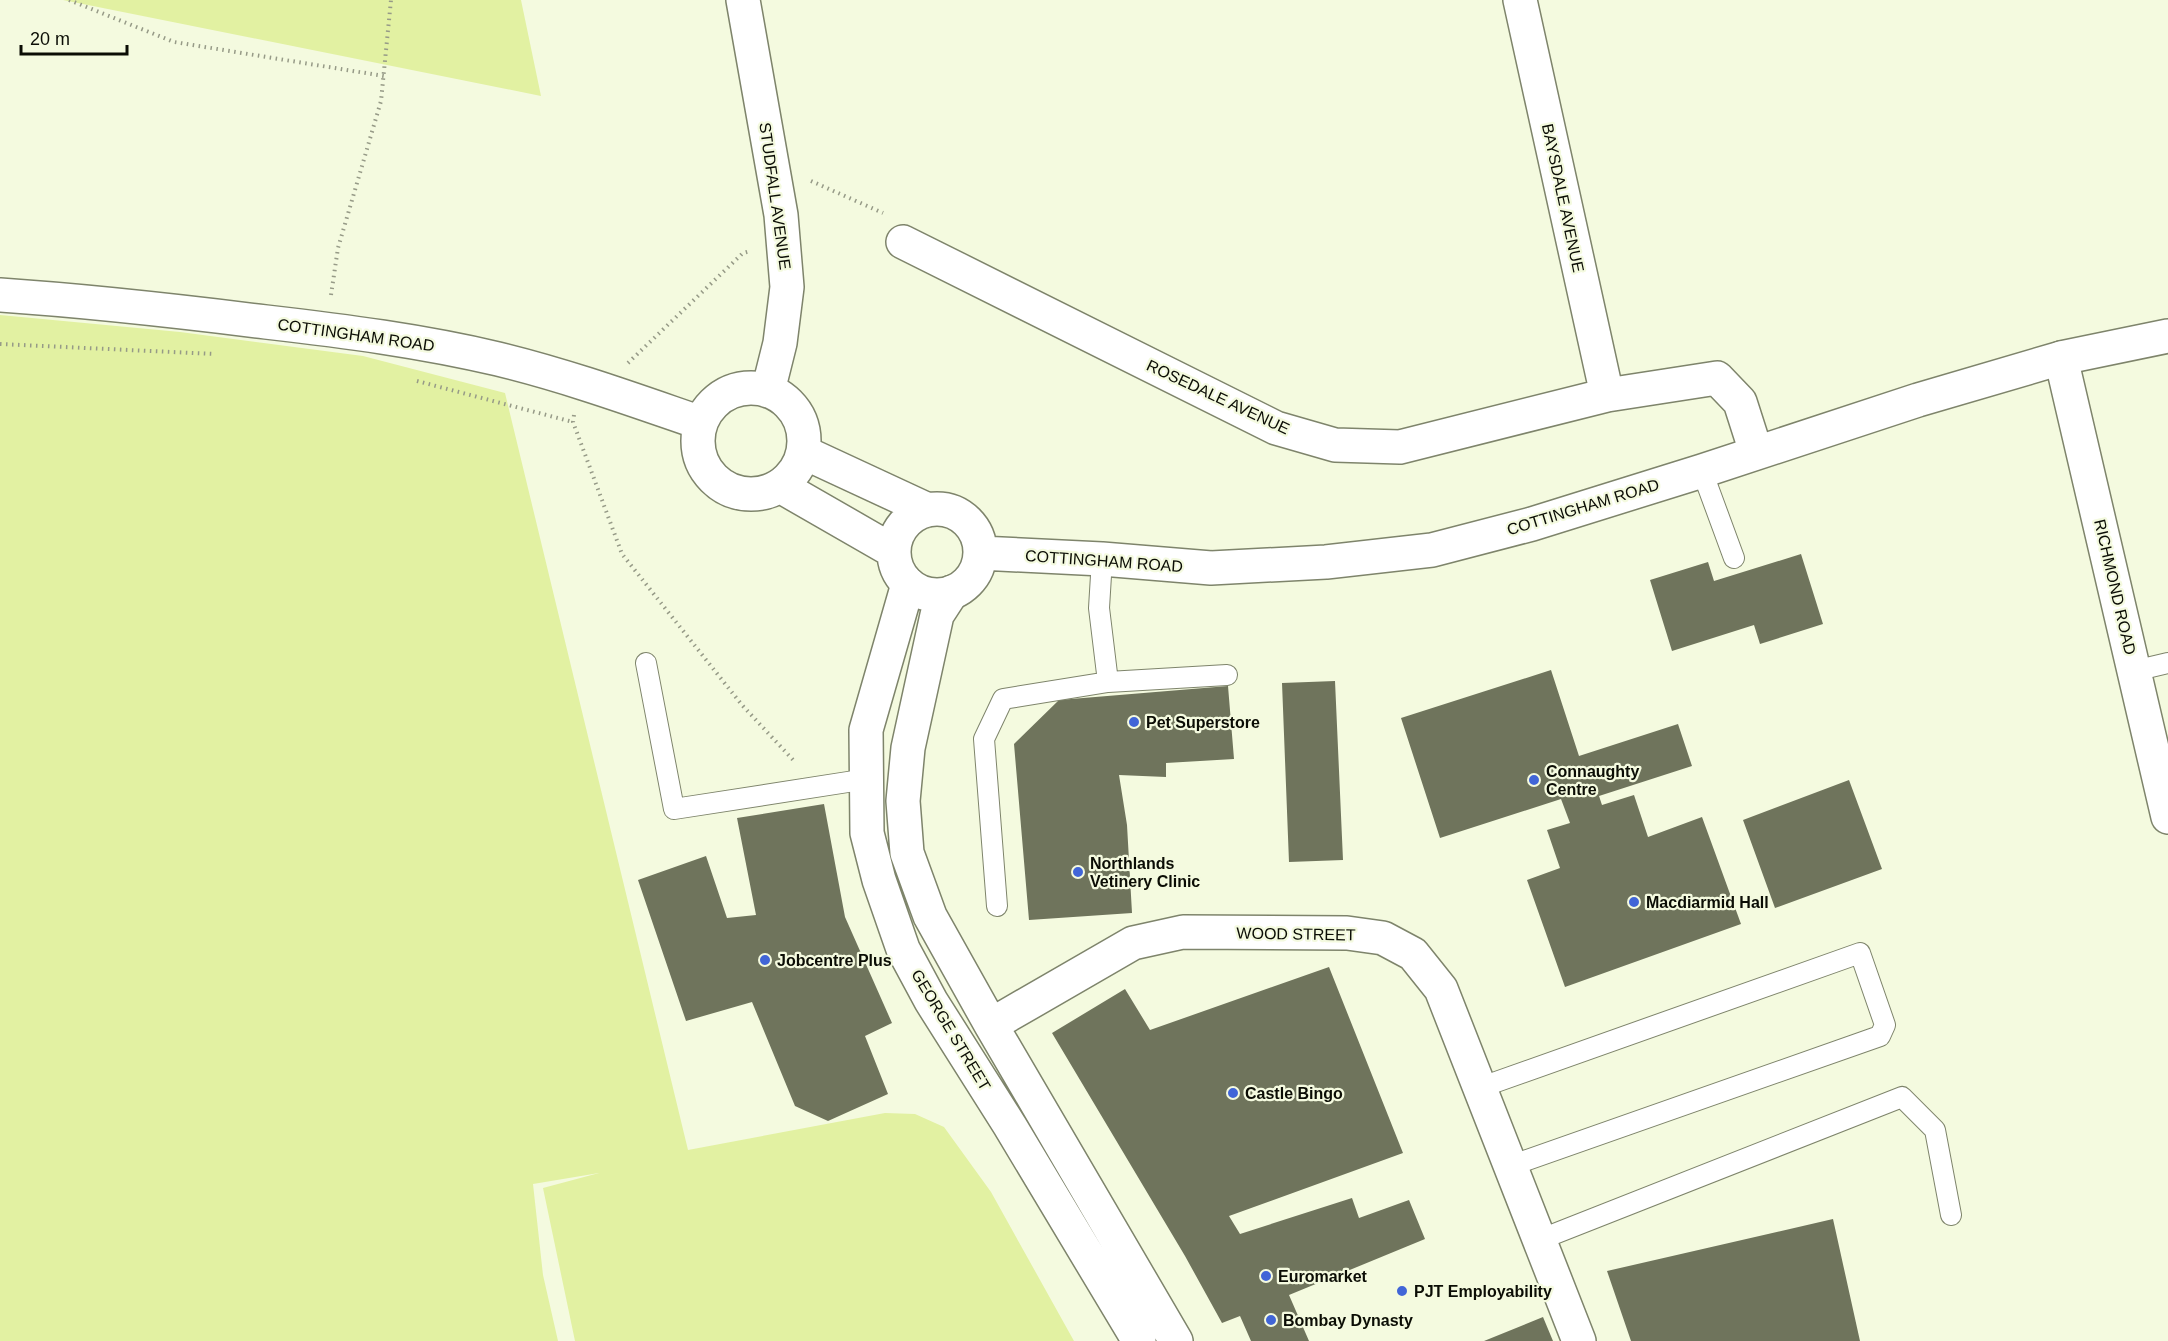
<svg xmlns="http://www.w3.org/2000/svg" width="2168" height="1341" font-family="Helvetica,sans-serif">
  <rect width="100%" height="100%" fill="#f4fadf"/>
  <path fill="#e2f1a2" d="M63,0H521L541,96Z
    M0,315L180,332L363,356L505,393L688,1150L885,1113L915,1114L944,1127L991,1192L1074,1341H575L543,1188L599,1173L533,1184L543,1275L558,1341H0Z"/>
  <path fill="#6f745c" d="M1801,554L1823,624L1760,644L1754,625L1672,651L1650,580L1708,562L1714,581Z
    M1551,670L1579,756L1678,724L1692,766L1599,796L1602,805L1634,795L1648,837L1702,817L1741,924L1565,987L1527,880L1560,868L1547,830L1570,823L1561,799L1440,838L1401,718Z
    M1335,681L1343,860L1289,862L1282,683Z
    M1228,686L1234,759L1166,763V777L1119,775L1127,825L1132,913L1029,920L1014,744L1059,700Z
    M1849,780L1882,869L1775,908L1743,820Z
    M824,804L845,917L892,1023L865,1036L888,1094L828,1121L795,1106L752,1002L686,1021L638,880L706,856L727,918L756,915L737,818Z
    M1329,967L1403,1153L1229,1216L1240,1234L1352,1198L1359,1218L1409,1200L1425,1239L1289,1295L1309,1341H1251L1240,1316L1222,1323L1185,1256L1052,1033L1125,989L1150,1030Z
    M1833,1219L1860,1341H1631L1607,1271Z
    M1543,1317L1553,1341H1484Z"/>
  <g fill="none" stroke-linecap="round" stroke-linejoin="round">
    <g stroke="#7e846b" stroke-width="22">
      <path id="service" d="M1702,471L1734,558
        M1102,559L1099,608L1108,682
        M646,663L674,809L867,779
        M2134,671L2168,663
        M997,906L984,739L1003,699L1108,682L1227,675
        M1479,1088L1860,953L1885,1025L1880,1036L1510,1166
        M1539,1240L1902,1097L1935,1130L1951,1215"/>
    </g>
    <g stroke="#7e846b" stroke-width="36">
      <path id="minor" d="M1520,0L1607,395
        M903,242L1276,428L1335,445L1400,447L1607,395L1717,378L1740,402L1756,452
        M2061,358L2168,817
        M908,584L866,730L867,833L879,880L903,949L931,1001L1010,1126L1139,1341
        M952,592L937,615L908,748L903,801L907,853L930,916L991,1025L1176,1341
        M991,1025L1133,943L1183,932L1347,933L1383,938L1413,954L1441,989L1579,1341"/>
    </g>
    <g stroke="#7e846b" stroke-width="36">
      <path id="tertiary" d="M743,0L781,215L787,287L780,343L768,391
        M0,295C89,301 177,311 266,322C344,331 422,341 498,359C568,376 634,400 701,423
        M698 441a53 53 0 1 1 106 0a53 53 0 1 1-106 0Z
        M803,452L928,510
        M780,486L893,551
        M894 552a43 43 0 1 1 86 0a43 43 0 1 1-86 0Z
        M980,553L1102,559L1211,568L1326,562L1432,550L1532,524L1702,471L1918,400L2061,358L2168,336"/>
    </g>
    <path stroke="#969a87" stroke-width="4" stroke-dasharray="1.5 4.5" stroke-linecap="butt" d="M69,0L174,42L384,76
      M811,181L883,213
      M331,295L338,248L381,101L391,0
      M0,344L215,354
      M628,363L743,253L750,251
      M417,381L573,422
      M574,415L573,422L622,554L742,705L795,762"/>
    <use href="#service" stroke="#fff" stroke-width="20"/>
    <use href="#minor" stroke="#fff" stroke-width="33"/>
    <use href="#tertiary" stroke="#fff" stroke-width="33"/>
  </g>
  <g fill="#4165d7" stroke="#f4fadf" stroke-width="2">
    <circle cx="1134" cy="722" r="6"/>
    <circle cx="1534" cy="780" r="6"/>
    <circle cx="1078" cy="872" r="6"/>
    <circle cx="1634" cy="902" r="6"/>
    <circle cx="765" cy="960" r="6"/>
    <circle cx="1233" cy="1093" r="6"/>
    <circle cx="1266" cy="1276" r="6"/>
    <circle cx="1402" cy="1291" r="6"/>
    <circle cx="1271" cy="1320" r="6"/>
  </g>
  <g text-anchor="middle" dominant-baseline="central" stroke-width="4.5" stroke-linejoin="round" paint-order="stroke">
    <g font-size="16" fill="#0b0d05" stroke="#f4fadf">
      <text transform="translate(775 196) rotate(82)">STUDFALL AVENUE</text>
      <text transform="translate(1563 198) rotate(78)">BAYSDALE AVENUE</text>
      <text transform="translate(356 335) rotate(8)">COTTINGHAM ROAD</text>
      <text transform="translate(1218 397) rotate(25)">ROSEDALE AVENUE</text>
      <text transform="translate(1583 507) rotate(-17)">COTTINGHAM ROAD</text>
      <text transform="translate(1104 561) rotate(4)">COTTINGHAM ROAD</text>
      <text transform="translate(2115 587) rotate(77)">RICHMOND ROAD</text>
      <text transform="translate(1296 934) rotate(1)">WOOD STREET</text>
      <text transform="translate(951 1030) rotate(59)">GEORGE STREET</text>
    </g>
    <g font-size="16" font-weight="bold" fill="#0b0d05" stroke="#f4fadf" text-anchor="start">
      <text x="1146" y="722">Pet Superstore</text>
      <text x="1546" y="771">Connaughty<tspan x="1546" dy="18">Centre</tspan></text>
      <text x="1090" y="863">Northlands<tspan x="1090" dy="18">Vetinery Clinic</tspan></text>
      <text x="1646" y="902">Macdiarmid Hall</text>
      <text x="777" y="960">Jobcentre Plus</text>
      <text x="1245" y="1093">Castle Bingo</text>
      <text x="1278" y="1276">Euromarket</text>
      <text x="1414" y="1291">PJT Employability</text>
      <text x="1283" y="1320">Bombay Dynasty</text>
    </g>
  </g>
  <path d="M21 45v9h106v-9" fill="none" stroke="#0b0d05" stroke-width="3"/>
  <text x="30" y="45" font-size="18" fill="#0b0d05" stroke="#f4fadf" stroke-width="4.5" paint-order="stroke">20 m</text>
</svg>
